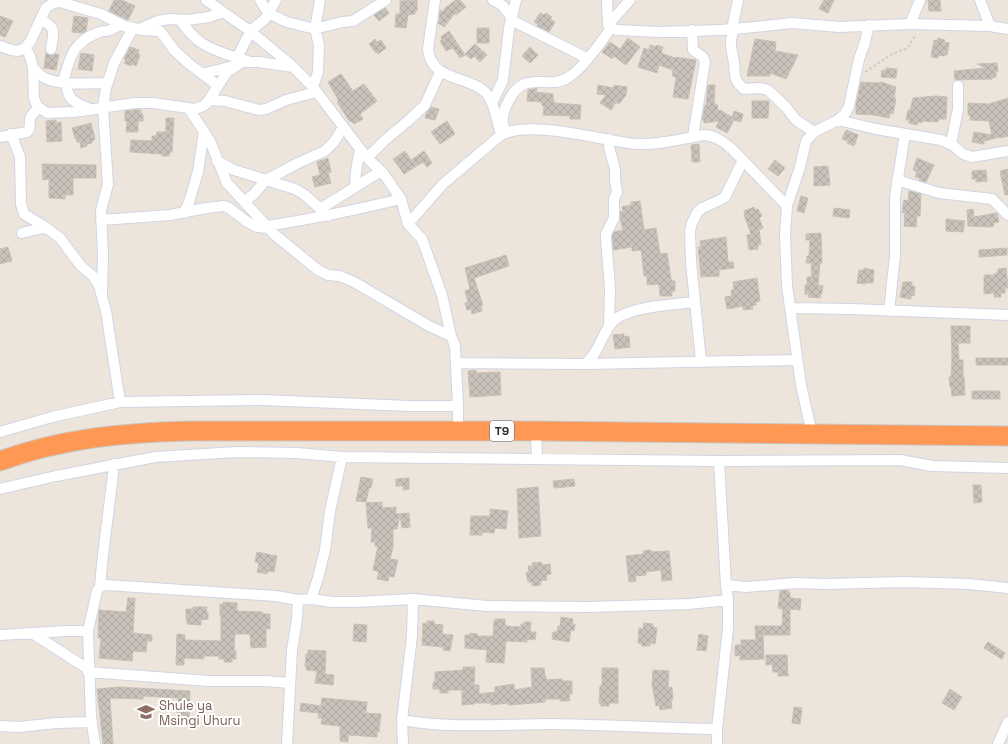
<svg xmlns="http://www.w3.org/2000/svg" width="1008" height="744" font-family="'Space Grotesk',sans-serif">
  <defs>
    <pattern id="building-cross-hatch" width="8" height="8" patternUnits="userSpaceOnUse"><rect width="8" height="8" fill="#c8c2bb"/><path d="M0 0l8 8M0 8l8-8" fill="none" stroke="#aca7a1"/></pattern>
  </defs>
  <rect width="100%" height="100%" fill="#ede5db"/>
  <path fill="url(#building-cross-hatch)" stroke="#c9c1b5" d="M114,0H122L135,6L128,20L109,11Z
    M417,0V11H415V14L408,15L406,28L395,27L396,14H400V1Z
    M456,0H460L466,7L456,15L455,13L444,27L438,23L440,19L439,18L440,10L443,12L445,8Z
    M824,0H834L828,13L819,9Z
    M928,0H940L941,11H929Z
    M385,8L389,13L379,21L374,15Z
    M540,13L544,15L546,13L552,17L550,19L555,22L549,32L537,26L538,24L534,22Z
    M0,16L13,21L5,37L0,35Z
    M74,16L88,18L86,31L83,33L72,32Z
    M477,28H489V43H477Z
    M449,31L465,55L460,58L453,48L446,51L440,41L442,40L441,37Z
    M628,38L640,47L626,65L614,56L612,59L602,52L610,42L620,49Z
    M938,38L945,40L944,42L949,43L947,55L945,54V56L938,55V58L931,57L934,40L937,41Z
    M375,39L377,42L381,40L386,48L378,54L377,52L376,53L369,44Z
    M755,39L776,42L775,51L798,55L786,79L770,73V76H747Z
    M475,44L487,55L480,62L474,56L471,59L465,54Z
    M650,45L656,47L657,45L663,47L661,53L675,58L676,57L696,60L688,99L673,97L676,77L672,76L673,70L659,65L657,73L638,67L644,48L649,50Z
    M130,47L139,50L138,54L140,55L136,66L132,64L131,66L124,63L126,60L124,59Z
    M530,47L538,55L530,63L522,56Z
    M46,53L50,55L59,54L56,70L44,68Z
    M81,53L94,55L92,71L78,69Z
    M997,63L998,72L996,71V77L992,78V79L955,80L954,71L986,68L977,64Z
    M886,68L897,69L896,78L881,77L882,70L886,71Z
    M341,74L353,91L364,84L377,101L360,114L363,119L354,124L351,121L350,122L337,102L339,101L328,82Z
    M861,82L877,83L881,82L896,87L894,98H896L893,114L890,113L889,118L874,115L856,114V104Z
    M598,85L614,88V85L627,87L626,95L619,104L616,102L611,110L600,103L606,95L597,94Z
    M708,85H715L714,104H717L718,111L720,110L732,117L734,111L743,114L741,122L734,120L727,133L716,127L719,121L704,123V120H702L705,105H706Z
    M537,88L536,92L553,94V100H554V103L581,105L580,119H570V116L543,115L544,106H542V102L527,101L528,90Z
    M936,96L947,97L946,119H938V122L922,121V123L918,122L917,125L909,123V120H906L908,110H910L913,98Z
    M1008,98V136L1001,138L1000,137L984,141V144L972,142L974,132L992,135L989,121L970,120V115H968V103L989,104Z
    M752,101H769L768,118H752Z
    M431,107L439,109L435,120L425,118L427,112Z
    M134,110H141V114H143V121H138V132H126L127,121H125V111Z
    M166,118H174L172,152H170L169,156H162V154L130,152L131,140L152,141V136H156L157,132H166Z
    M56,120V123L61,122L62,141L47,142L46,121Z
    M447,121L455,134L440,144L431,132Z
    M91,123L95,139L92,141V143L87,144V146L81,148L80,142H77L76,138H75L72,128Z
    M846,130L858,135L854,146L847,143L848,141L842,139Z
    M699,144L700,162H692L691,145Z
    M405,151L411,160L424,151L432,163L427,167L423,162L404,174L393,159Z
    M328,158L331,172L328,173L331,183L315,187L312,177L320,175L317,162Z
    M917,158L934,165L926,182L919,180L920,178L915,177L917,172L913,170Z
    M775,160L785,168L778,176L768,169Z
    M42,164L96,165V178H73V195H65V199L49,198V179L43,180Z
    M828,166L830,185L814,186V167Z
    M1008,169V195H1005L1000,171Z
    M986,170L987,181L976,182V179H972V171Z
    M909,191L921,194L920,216H917L916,227L904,226L905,213H902L904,200L908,201Z
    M801,196L808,198L804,213L797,211Z
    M640,201L644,230L656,228L660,254L667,253L671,279L672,281H675V291H672V296H660L659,284L647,285V276H644L641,250L632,251V247L613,250L612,236L614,232L623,230L620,218V212L623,211L622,207L631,205V202Z
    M754,207L755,210L758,209L762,216L759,218L763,228L759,230L761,244L758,245V249L749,250L747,235L751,234L744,215H745L744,211Z
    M834,208L850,210L849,218L833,216Z
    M973,209L974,217L997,213L999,222L993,223L994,226L988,227L968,226L967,210Z
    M946,219L965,221L963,232L946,231Z
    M821,233L822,263H820L818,285L823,286L822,293H821L820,298L808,297L809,294H805V285H807V277H812L811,263H806L807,256H809L810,240H806V234Z
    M726,237L728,262H733L734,268L719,270V276L701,277L698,247H701L700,241Z
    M8,247L12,261L0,264V249Z
    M1007,248V255L979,257V250Z
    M506,255L509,266L474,278L483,305H481L482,311L472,314L471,309L467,310L465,303L468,302L465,291L470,289L465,268Z
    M864,268L874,270L873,283H865V284L857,283L859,270H864Z
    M1006,268L1008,288H1005V293H1001V297H994V293L984,294V275H995V273H998V269Z
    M757,278L760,301L756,302V305L752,306L753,309L743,310V306L727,309L725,297L732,296L731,290H734L733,282Z
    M903,282H912V286H915L914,296L911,295V299L900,297Z
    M951,326H970V343H958L959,360H963V377H964L965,395L952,396L951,387H950L949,377H951L952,360Z
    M624,334V337L629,336L630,347L615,349L613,335Z
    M976,358H1008V365H976Z
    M476,370V373L500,372L501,395L470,397L468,371Z
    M972,391H1000V399H972Z
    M361,477L373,479L371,488H369L366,502L356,501Z
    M409,478V489L403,490V486H396V479Z
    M574,479L575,486L554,488L553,481Z
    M973,485H981L982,502L974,503Z
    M538,487L541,536L519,538L517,489Z
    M382,502V508L396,507V514L409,513L410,527L402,528L400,514L397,529H393V547L390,559L398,560L394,577L389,576L388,581L377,579L379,572L373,570L378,546H375V542H371L372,528H368L366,503Z
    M490,509L508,511L506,529L495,528L494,533L482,532V535H470L471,516H490Z
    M651,550L652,552L669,551L672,580L662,581L661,570L646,572V575L635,576L636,581L629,582L626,556L644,554L643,551Z
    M257,552L277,556L274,572L268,571L267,574L257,572L259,563L255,562Z
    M541,562L542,565L550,564L551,574L546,575L547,580L540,581L541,585L532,586V582H528L526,572H529L528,566H533L532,563Z
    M788,590V592H790V598L801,599L800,610L790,609V635H763L764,659L740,660V655L735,656V645H741V640H756L755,626H782L783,609L778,608L780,591Z
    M128,598H135L133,633L152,635V641H147L146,652L133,651L132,661L99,658L101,638H98L99,610L126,612Z
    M223,602L237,603V611L262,612V614H270V629L266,628V647L251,648L250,634H235L234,651H236V659H232V662H224V659H219V656H204V659L184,658V665H176L177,634L185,635V640L221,641V616H220V604L223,605Z
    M193,607H207L206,612H208V619L201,620V625L187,624V619H186V609H193Z
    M561,617L573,619L572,624H575L574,631L571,630L569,642L552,639L553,632H557L558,626L560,627Z
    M495,619H505V624L506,626L521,627V624H524V622H531L530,632H536L535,640L527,639V642L506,641L504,663L486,662L487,650L465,648V635H470V633L477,634V636H493L494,621H495Z
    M427,621H434V624L443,625L442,634L453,635L450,651L443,650V647L422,645L423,623L427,624Z
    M644,623L653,624V627L657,628L655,644L650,643V646H642V644L638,643L639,628L643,629Z
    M354,624L367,625L366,642L353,641Z
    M699,634L708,636L706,651L697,650Z
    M988,642L1005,653L1002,659L984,648Z
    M308,650L326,651L325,674L334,675L333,685L315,683L317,671L306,670L307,667H305L306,654H308Z
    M766,655H787L788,676H778V672H773L772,664L766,665Z
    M463,667H475L474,685H479V694L495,692V687L507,685L514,684V690L532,687L531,668H544L545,676H546V680L562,679V681H572V694H569L570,701H560V699H545V702L510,705H508V703L491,705V703H474V704L462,705V690H448V693H440V689H433V682H435V672L463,670Z
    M602,668H618V703H609V706H601V703H599L600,686H602Z
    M653,670L669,671L668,688L672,687L673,699L671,700L672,708L660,710L659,705L656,706L652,684Z
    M119,687L190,691L189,723L177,722L178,698L143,696V699L110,698L113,744H103L97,689Z
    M950,689L962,697L954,710L942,703Z
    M322,698L367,702L366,713L381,714L379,732H377V737L348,735V742L340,741V726L321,724L322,718H318L319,713L300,711L301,703L321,706Z
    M794,707L802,708L800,724L792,723Z"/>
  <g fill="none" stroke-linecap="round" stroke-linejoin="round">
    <g stroke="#d0d5e4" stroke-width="12">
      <path id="street" d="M206,0L250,31L290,64L313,87L367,158L383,173L401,199L408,224L422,239L442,295L451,336L455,346L458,406V432
        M260,0L268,13L287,22L315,29L342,22L353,21L386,0
        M435,0L428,49C431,82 470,75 487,94C494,102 498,124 501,135
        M493,0L503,6L511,17
        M607,0L608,25L611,28L617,30L659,32L721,30L755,27L792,23L839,27L910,24L990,26L1008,29
        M980,0L990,26
        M41,20C58,28 53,34 51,49
        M180,20C186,28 191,35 199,41C210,50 234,57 248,61
        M511,20L587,58
        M910,24L920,0
        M608,25L630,0
        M141,28L158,21L169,19L188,20L209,17L223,12
        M732,29L738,0
        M734,29C728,45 732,48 734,63C735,68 734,75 736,79C737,83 741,86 744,89L760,88L768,90L786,107L796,120L814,132
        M692,30L693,50L703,57L705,62L693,136
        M250,31L265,19L276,0
        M0,46L11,50L18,51L25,48L30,42L46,8L53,3L60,2L101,14L124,26L142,30L160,31L174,50L188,63L217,85
        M25,48L30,56L33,68L34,98L37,106L47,113L74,112L134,103H153L195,109L203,106L207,103L227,72L242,62H259L293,67
        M237,58L247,38L252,32
        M33,68C37,72 40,76 45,78C62,86 89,83 107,83
        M202,74L233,66
        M63,82C70,58 72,43 97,33C101,31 103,31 106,31C111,31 116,27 121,24
        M66,82C68,103 75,102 92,110
        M313,87L318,72L319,45L315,29L320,0
        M209,100L225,101L259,110L266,109L286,100L316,92
        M492,103L503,80L509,28L516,0
        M189,109L210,141L227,183L261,220L275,235L318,270L328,275L340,276L354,282L429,326L451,336
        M838,120L876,129L941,140L954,146L963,154L972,157L1008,151
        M504,127C501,119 503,112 507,104C524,66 547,92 569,77C582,69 602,41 611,28
        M11,134L20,157L21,204L24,214L47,228
        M0,137L27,132C32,127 29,124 30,119C31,114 36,111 39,108
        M609,139V147L615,169V180L617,192L614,199V218L606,234V238L610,288L609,326
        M951,144L958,109V86
        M367,158L385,140L408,121L425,105L440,72
        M217,161L234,170L295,189L305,195L328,216
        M897,180L939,193L992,199L1008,215
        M355,186L356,171L360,149
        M244,202L254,194L266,180L298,163L325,151L334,142L341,131
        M320,209L381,171
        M184,213L189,202L198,172L204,131
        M101,220L170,215L206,208L224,206L229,208L246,221L257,227L269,228
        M408,224L443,184L501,135C531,119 602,141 637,144C659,145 681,139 703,135C715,135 724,142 733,150L787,206
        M267,226C312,219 356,210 401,199
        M22,233L42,228L48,229L60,238L81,266L93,276L99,286L106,311L120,402
        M102,295L103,255L101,210L108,184L103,108L106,88L114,63L133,28
        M790,308L851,309L1008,315
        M889,311L895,256V197L905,134
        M701,361L691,262L690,231L692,223L697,213L702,208L718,201L725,197L743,160
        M456,363L585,364L797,360
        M585,364C599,352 600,339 610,325C622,306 673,305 695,302
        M536,431L537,458
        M0,432L52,417L120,402L262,400L410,406H458
        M812,434L801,385L787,286L785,234L787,206L800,167L806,141L814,132L838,120L845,114L849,106L859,59L865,42L869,25
        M0,489L56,476L155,457L237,452L297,453L342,457L719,461L900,460L932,466L1008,468
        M726,585L746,587L795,583L826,584L904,582L969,584L1008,588
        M100,587C103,546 110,505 114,464
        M311,599L318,578L325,550L330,511L342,457
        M32,633L88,669
        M0,635L66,631H88
        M88,672L209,681H265L290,683
        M402,720C452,729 503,724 553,724C608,725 662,728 717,729
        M0,726L19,727L56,723L92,722
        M95,744L91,718L88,631L97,591L100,587L106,585L276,596L298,600L311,599L332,602H357L413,599L487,606L588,607L689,604L728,600
        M287,744L292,650L297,619L298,600
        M403,744L402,720L412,636L413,599
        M717,744V729L728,628V600L726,585L719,461
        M998,744L1008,722"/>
    </g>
    <g stroke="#c8c8c8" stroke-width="21">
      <path id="highway" d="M0,461C63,438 122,433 188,431H536L1008,436"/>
    </g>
    <path stroke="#c8c8c8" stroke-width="1.5" stroke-dasharray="3 2" stroke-linecap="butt" d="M865,72L892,54L908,48L916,34"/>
    <use href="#street" stroke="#fff" stroke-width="10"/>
    <use href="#highway" stroke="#ff9854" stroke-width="19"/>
  </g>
  <defs>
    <g id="school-bare" transform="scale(1.38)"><path d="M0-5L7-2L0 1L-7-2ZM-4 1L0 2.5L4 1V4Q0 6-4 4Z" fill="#8d6e63" stroke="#fff" stroke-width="2.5" paint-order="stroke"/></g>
  </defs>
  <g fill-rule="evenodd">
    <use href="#school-bare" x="146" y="712"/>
  </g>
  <g text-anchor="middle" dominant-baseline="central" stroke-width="4" stroke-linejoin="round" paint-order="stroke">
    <rect fill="#fff" stroke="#6a6a6a" stroke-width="1" x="490" y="421" width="24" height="20" rx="3"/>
    <g font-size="12" font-weight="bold" fill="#2a2a2a">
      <text x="502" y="431">T9</text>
    </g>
    <g font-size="13" fill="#785e54" stroke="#fff" text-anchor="start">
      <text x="159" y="705">Shule ya<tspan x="159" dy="15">Msingi Uhuru</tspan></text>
    </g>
  </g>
</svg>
